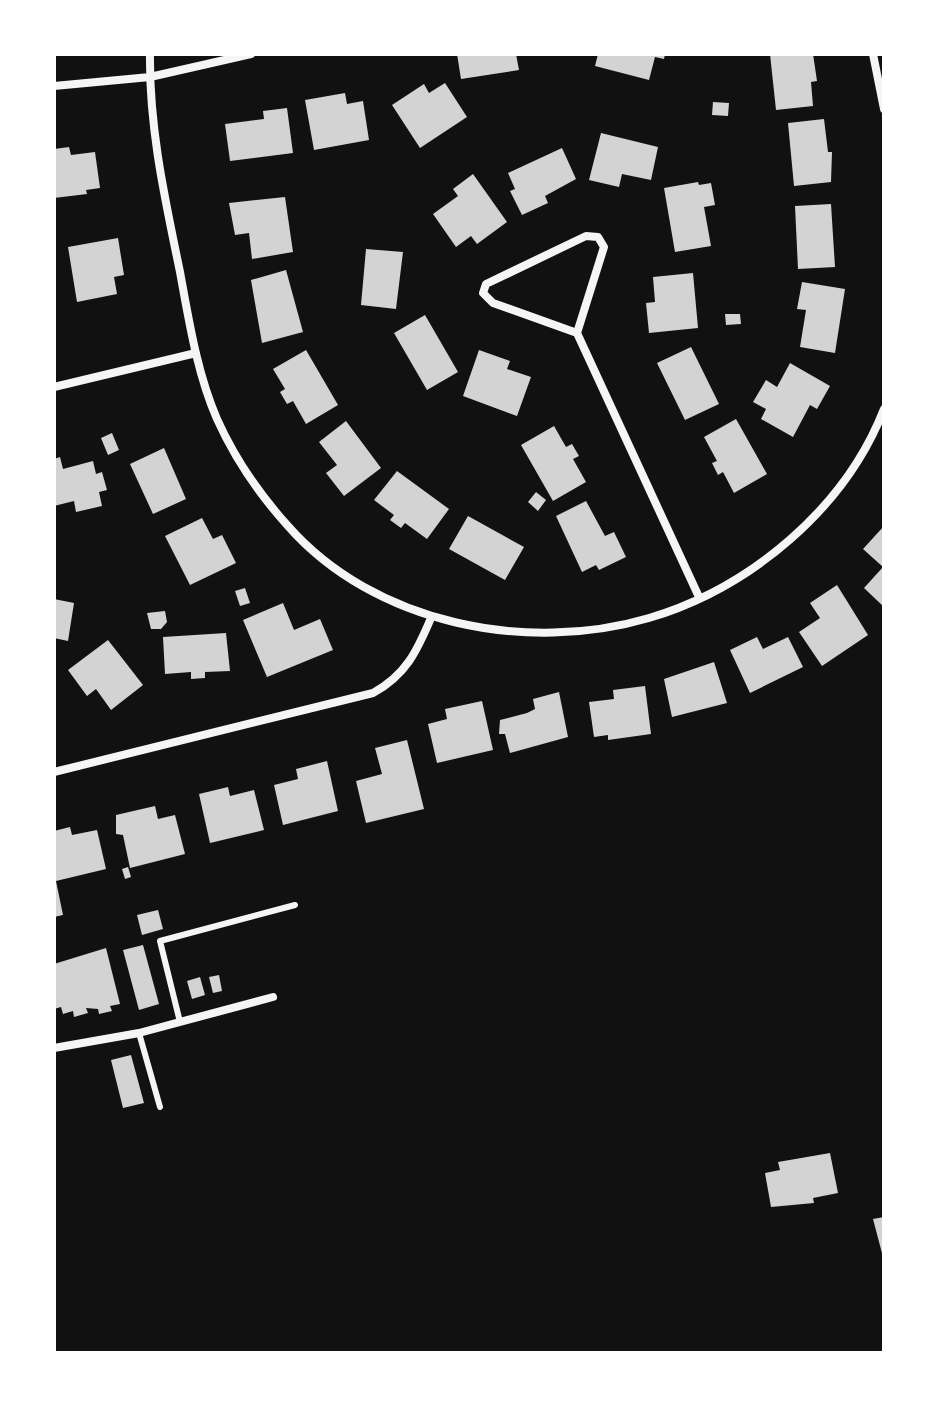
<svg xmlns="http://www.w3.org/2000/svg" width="938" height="1407" font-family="'Fira Sans Condensed',sans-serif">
  <rect width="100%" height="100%" fill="#111"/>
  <path fill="#d3d3d3" d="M457,54H516L519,70L461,79Z
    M598,54H665L664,59L655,57L649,80L595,66Z
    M770,54H813L817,81L811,82L813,106L776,110Z
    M445,83L467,117L420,148L392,105L424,84L429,93Z
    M345,93L347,104L363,101L369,140L314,150L305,100Z
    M713,102L729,103L728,116L712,115Z
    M287,108L293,153L230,161L225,124L264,119L263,111Z
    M824,119L828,152H832L831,182L794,186L788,123Z
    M601,133L658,147L651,180L622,174L619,187L589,180Z
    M69,147L71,155L95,152L100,188L86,190L87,194L54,198V149Z
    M562,148L576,179L545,196L548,203L522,215L510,191L515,189L508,173Z
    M473,174L507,222L477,244L471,236L456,247L433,214L458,196L453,189Z
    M698,182L699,185L711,183L715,205L704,207L711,246L675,252L664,188Z
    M285,197L293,252L252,259L249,233L235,235L229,203Z
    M831,204L835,267L798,269L795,206Z
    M118,238L124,275L114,277L117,294L77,302L68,247Z
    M366,249L403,252L396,309L361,305Z
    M286,270L303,332L262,343L251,280Z
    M693,273L698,328L649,333L646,303L655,302L653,277Z
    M802,282L845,289L835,353L800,347L806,310L797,309Z
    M725,314H740L741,324L726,325Z
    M425,315L458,372L427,390L394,333Z
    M691,347L719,404L685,420L657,363Z
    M306,350L338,405L306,424L293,401L287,404L280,392L285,389L273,369Z
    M479,350L510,361L507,369L531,377L517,416L463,396Z
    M790,363L830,386L817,409L810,405L793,437L761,419L766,409L753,402L766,380L777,387Z
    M736,419L767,474L734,493L723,472L718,475L712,463L717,461L704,437Z
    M346,421L381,468L344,496L326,473L337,465L319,442Z
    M554,426L566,447L572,444L579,456L573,459L586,482L553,501L521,445Z
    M112,433L119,450L108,455L101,438Z
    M164,448L186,499L153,514L130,464Z
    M60,457L63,469L93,461L96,474L102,472L107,490L99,492L102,506L76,512L74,501L54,506V459Z
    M397,471L449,509L427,539L405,523L401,528L390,520L394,515L374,500Z
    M536,492L546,500L538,511L528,502Z
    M586,501L605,536L614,532L626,557L599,570L596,565L582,572L556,516Z
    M468,516L524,547L505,580L449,549Z
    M202,518L213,539L222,535L236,563L190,585L165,536Z
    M884,526V607L864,588L883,567L863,549Z
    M837,585L868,635L822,666L799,632L820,618L810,603Z
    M245,588L250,603L240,606L235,591Z
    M54,599L74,603L68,641L54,638Z
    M283,603L294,630L320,619L333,650L267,677L243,620Z
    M165,611L167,622L161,629H151L147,613Z
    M226,633L230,671L205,672V678L191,679V672L165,674L163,637Z
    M757,637L763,649L788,637L803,667L750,693L730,650Z
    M108,640L143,685L111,710L96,689L87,696L68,670Z
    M714,662L727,703L672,717L664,679Z
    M645,686L651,734L608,740V735L594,737L589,702L614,699L613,690Z
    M559,692L568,737L510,753L505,734H499L500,720L527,713L535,709L533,699Z
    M482,701L493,750L437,763L428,724L447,719L445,709Z
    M407,740L424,809L366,823L356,781L382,774L375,748Z
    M327,761L338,811L283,825L274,785L298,779L296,769Z
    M228,787L230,796L254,790L264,830L210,843L199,794Z
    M155,806L158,819L175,815L185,854L130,868L123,835L116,834V815Z
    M70,827L72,835L97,830L106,869L56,881L63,915L54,917V831Z
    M128,867L131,877L125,879L122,869Z
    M158,910L163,929L142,935L137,915Z
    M143,945L159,1004L139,1010L123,950Z
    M106,948L120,1004L110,1006L112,1011L99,1014L98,1009L86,1008L88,1013L74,1017L73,1011L63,1014L61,1007L54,1009V964Z
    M219,975L222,991L213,993L209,977Z
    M200,977L205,995L192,999L187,981Z
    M131,1055L144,1103L123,1108L111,1060Z
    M830,1153L838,1193L813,1198L814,1203L771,1207L765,1173L780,1170L778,1162Z
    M884,1217V1256L883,1257L873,1219Z"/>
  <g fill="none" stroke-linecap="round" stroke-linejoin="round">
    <path stroke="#f5f5f5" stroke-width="6" d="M180,1022L160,941L295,905
      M139,1033L160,1107"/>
    <path stroke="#f5f5f5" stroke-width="8" d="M150,54C149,128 165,199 180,272C189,321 197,373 217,419C235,459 259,494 288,526C374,624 527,654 649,618C750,588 845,509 884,409
      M873,54L884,109
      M54,86L150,77L251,54
      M586,236L598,237L604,247L577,333L493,303L483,293L486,284Z
      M577,333L699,597
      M54,387L196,353
      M54,772L373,693C406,675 417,651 431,618
      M54,1048L139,1033L273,997"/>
  </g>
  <rect width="938" height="1407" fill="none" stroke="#ffffff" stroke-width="112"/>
</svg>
